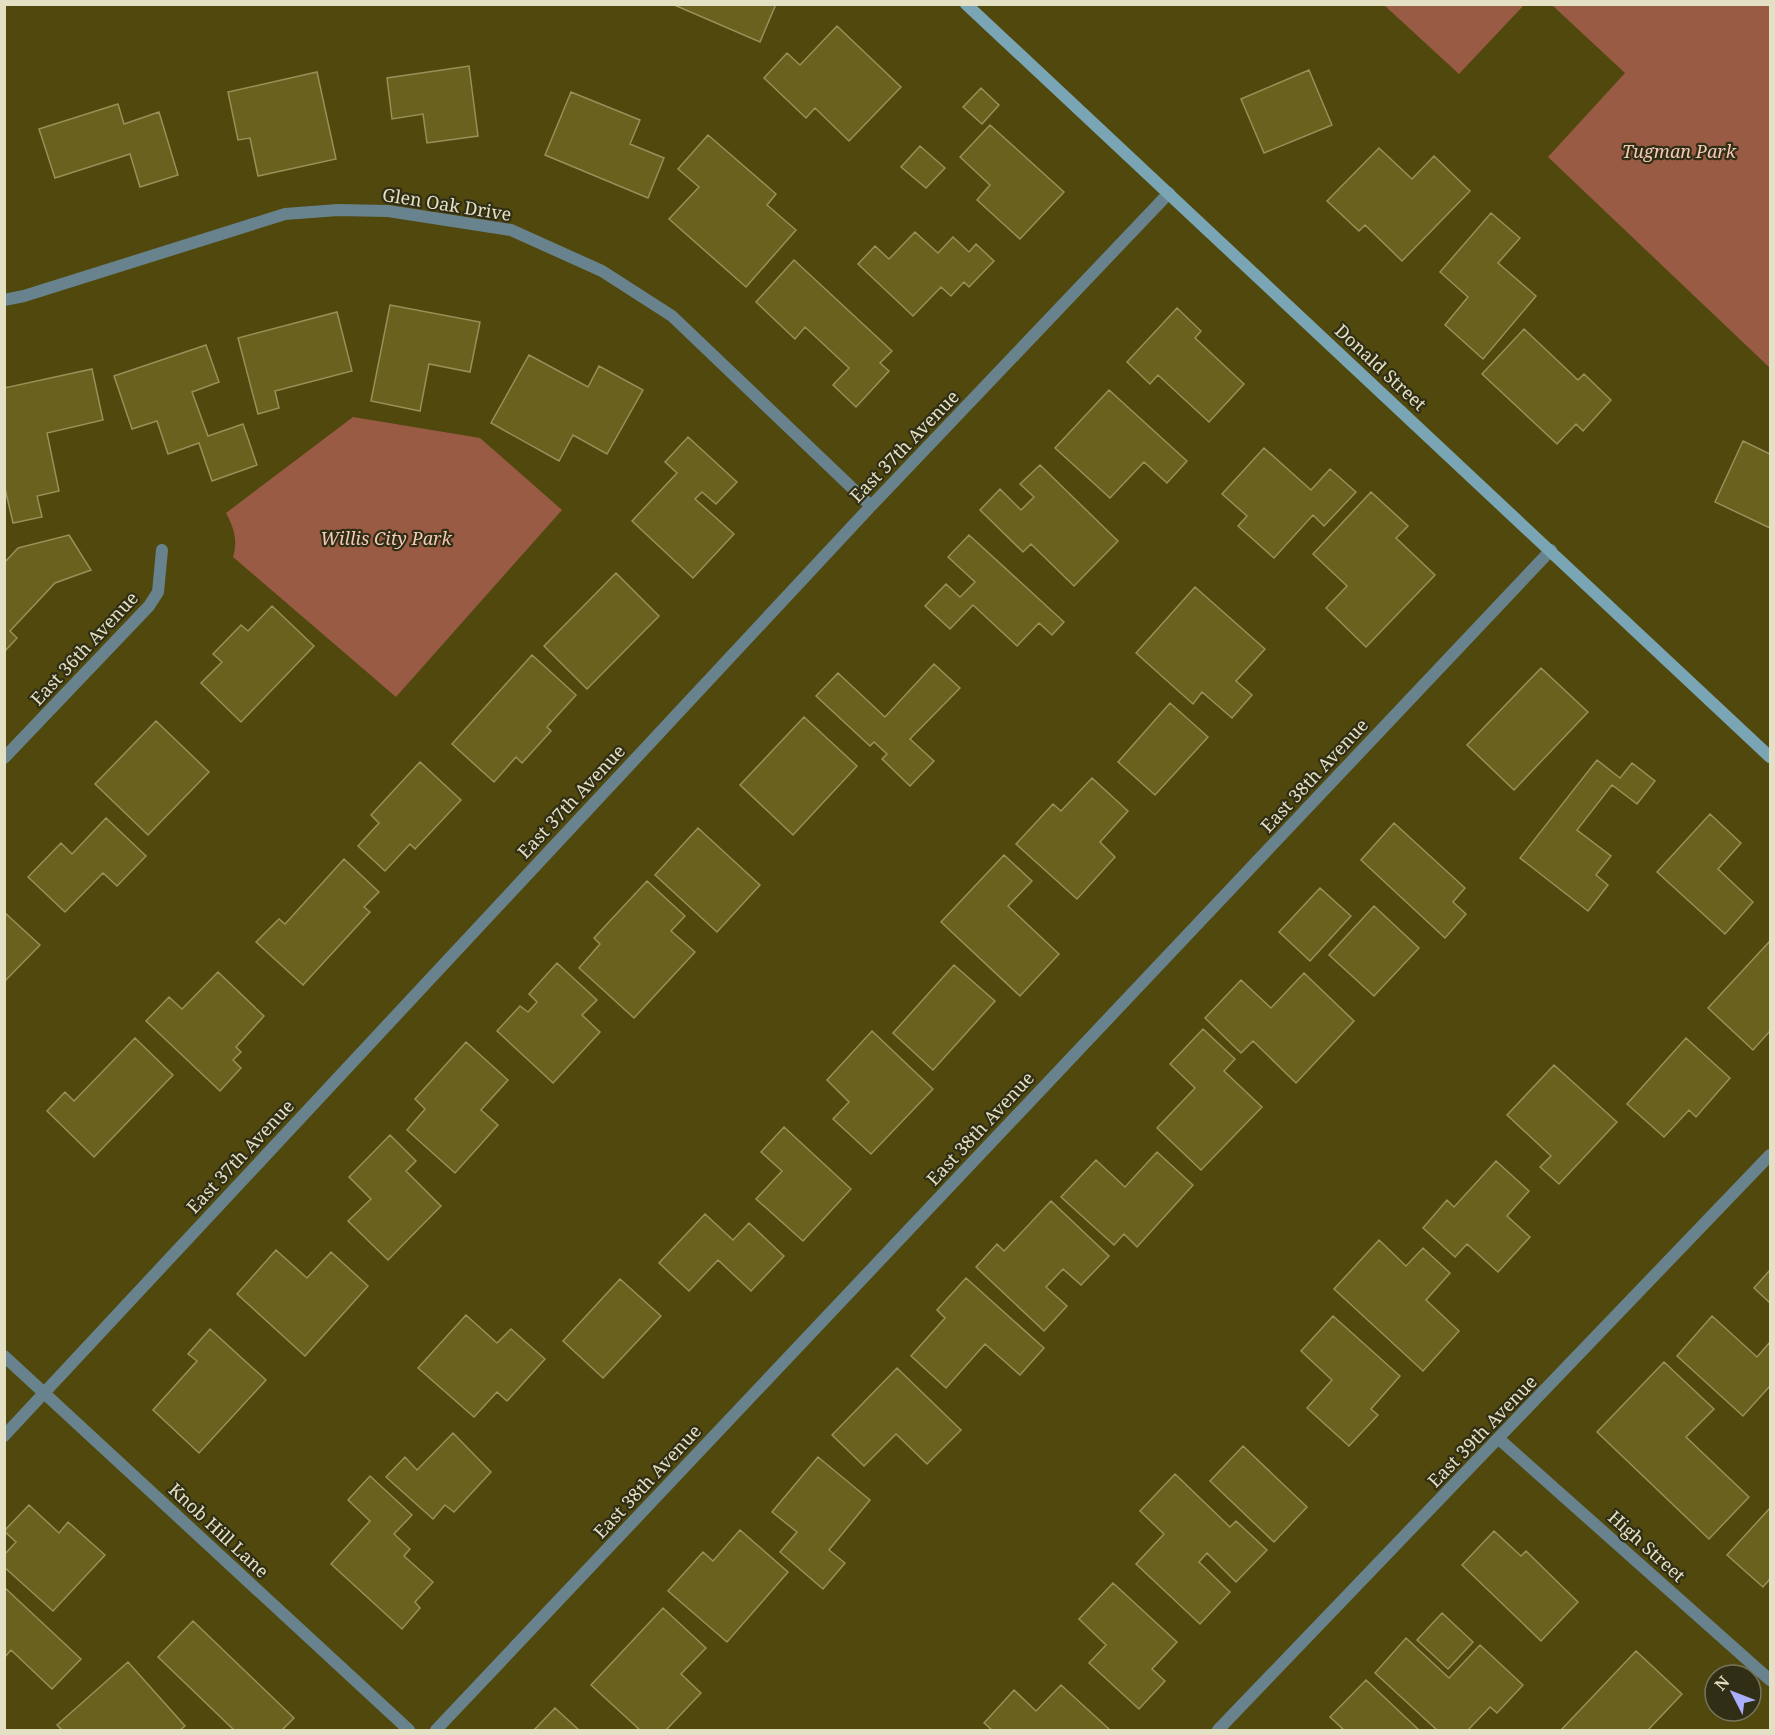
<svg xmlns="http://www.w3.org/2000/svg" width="1775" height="1735" font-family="'Noto Serif',serif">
  <rect width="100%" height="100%" fill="#50480d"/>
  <path fill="#995b44" d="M1384,5H1524L1459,74Z
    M1552,5H1770V368L1548,157L1625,73Z
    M353,417L480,438L562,510L396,697L233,557C238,540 234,528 226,513Z"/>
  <path fill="#6b611e" stroke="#979058" stroke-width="1.5" d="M672,4H776L760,42Z
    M837,26L901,87L849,141L815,108L806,118L764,78L787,53L800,65Z
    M469,66L478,136L427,143L423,114L392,119L387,78Z
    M1309,70L1332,125L1264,153L1241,99Z
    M317,72L336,159L258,176L250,138L238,140L228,92Z
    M981,88L999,105L982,124L963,107Z
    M571,92L640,120L630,144L664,158L648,198L545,155Z
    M118,104L124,124L159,112L178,175L140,187L130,154L55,178L39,129Z
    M990,125L1064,192L1020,239L977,200L990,185L960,157Z
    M708,135L776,194L767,205L796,230L746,287L669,219L699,187L678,169Z
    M920,146L945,168L926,188L901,167Z
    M1379,148L1412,179L1434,156L1470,191L1402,261L1365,225L1359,231L1327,201Z
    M1491,213L1520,238L1498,263L1536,296L1483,359L1445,325L1468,297L1440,272Z
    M915,232L938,253L953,237L969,252L976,244L994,261L969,287L964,282L951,296L941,287L913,316L858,264L875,246L889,259Z
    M794,260L892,351L880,363L889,371L856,407L833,385L849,368L805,327L795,339L756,302Z
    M390,305L480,322L470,372L429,364L420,411L371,401Z
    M1177,308L1201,331L1195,338L1244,384L1209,422L1158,375L1150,384L1127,362Z
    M337,312L352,371L275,391L279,408L258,414L238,338Z
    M1524,329L1578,380L1584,374L1611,400L1583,431L1576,424L1557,444L1482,374Z
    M206,345L219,382L192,392L208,436L243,424L257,465L212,481L199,443L168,454L157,421L132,429L114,376Z
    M529,355L588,387L599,366L643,390L607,454L573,435L559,461L491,423Z
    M92,369L103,420L47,433L59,491L37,496L42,517L13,523L4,484V388Z
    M1109,390L1187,461L1167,483L1144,462L1110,498L1055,448Z
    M688,437L737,482L716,504L702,492L695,499L734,534L693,578L632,521L677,473L665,462Z
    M1743,441L1770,454V528L1715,502Z
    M1264,448L1311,490L1330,469L1356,492L1324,526L1313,515L1274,558L1238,526L1247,516L1222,494Z
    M1040,465L1118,541L1074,586L1031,544L1023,552L980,510L1000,489L1021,510L1034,497L1020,484Z
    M1371,492L1408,526L1396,538L1435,575L1366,647L1326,608L1347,586L1313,554Z
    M69,535L91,570L55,583L10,631L17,638L4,652V563L18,548Z
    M969,535L1064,622L1052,635L1039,623L1017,646L973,605L950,629L925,606L946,584L960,597L975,582L948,557Z
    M616,573L659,616L587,689L544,646Z
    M1195,587L1265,649L1236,681L1252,695L1232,718L1202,692L1193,704L1136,653Z
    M272,606L314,646L241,722L201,683L222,662L213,654L241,625L248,631Z
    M532,655L576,695L547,727L551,731L522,763L516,757L494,782L452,744Z
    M934,664L960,688L910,739L934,761L910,786L882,759L887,754L874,742L870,746L816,696L838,673L885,717Z
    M1541,668L1588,712L1514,790L1467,745Z
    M1170,703L1208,737L1155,795L1118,762Z
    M804,717L857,766L793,835L740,785Z
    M156,721L209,772L148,835L95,784Z
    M1597,760L1620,778L1632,763L1655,781L1637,804L1612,785L1577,830L1611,856L1596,875L1608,885L1588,911L1520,858Z
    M420,762L461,800L415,849L410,844L385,871L358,846L379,823L371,815Z
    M1092,778L1128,811L1100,842L1115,857L1077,899L1016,844L1053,804L1061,811Z
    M1710,814L1741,843L1718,869L1753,902L1725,934L1657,872Z
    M106,818L146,856L117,886L103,873L65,912L28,877L61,843L72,854Z
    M1394,823L1465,888L1453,902L1466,914L1445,938L1361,860Z
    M698,828L760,885L717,932L655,875Z
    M1004,855L1032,881L1008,906L1059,954L1020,996L941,922Z
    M344,859L379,892L364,907L370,912L303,985L256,942L279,919L285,924Z
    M647,881L685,916L671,931L695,952L634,1018L579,968L600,944L594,938Z
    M1320,888L1351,916L1310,961L1279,932Z
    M1374,906L1419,948L1374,996L1329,955Z
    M4,912L40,945L4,982Z
    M1770,941V1031L1753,1050L1708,1008Z
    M557,963L597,1000L582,1015L600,1032L553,1083L497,1031L520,1006L528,1012L537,1002L529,994Z
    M954,965L995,1001L933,1070L893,1033Z
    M218,972L264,1016L236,1047L241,1052L233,1060L241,1068L220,1091L146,1021L169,997L182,1009Z
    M1304,973L1354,1021L1296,1083L1253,1041L1241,1053L1205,1018L1241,980L1271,1008Z
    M1203,1029L1235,1059L1224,1071L1262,1107L1201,1170L1157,1128L1195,1088L1170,1064Z
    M872,1031L933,1089L871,1154L833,1119L849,1102L827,1080Z
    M135,1038L173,1075L94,1157L47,1111L65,1092L74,1101Z
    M1686,1038L1730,1078L1696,1117L1689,1110L1664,1137L1627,1104Z
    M466,1042L508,1080L481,1110L498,1125L455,1173L407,1130L425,1109L415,1099Z
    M1554,1065L1617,1122L1559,1184L1540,1167L1551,1156L1507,1115Z
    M784,1127L851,1189L803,1241L756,1199L782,1171L761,1152Z
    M390,1135L416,1161L406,1171L441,1206L388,1260L348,1221L371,1199L349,1177Z
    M1157,1152L1193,1185L1137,1247L1124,1234L1114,1245L1061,1197L1096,1160L1125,1187Z
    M1496,1161L1529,1191L1507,1216L1530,1237L1498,1272L1467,1244L1455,1257L1423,1228L1447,1200L1454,1207Z
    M1051,1201L1109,1256L1081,1285L1063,1269L1046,1287L1067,1306L1044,1331L976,1267L997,1244L1004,1251Z
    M705,1214L733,1240L749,1223L784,1256L751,1291L718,1260L689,1291L659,1263Z
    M1379,1240L1406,1266L1423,1248L1450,1273L1426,1300L1459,1331L1423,1371L1334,1289Z
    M276,1250L307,1278L331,1252L368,1286L305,1356L237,1294Z
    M1770,1270V1303L1754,1288Z
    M966,1278L1044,1348L1020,1375L985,1344L946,1388L911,1356L945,1318L937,1310Z
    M620,1279L661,1316L603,1378L563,1341Z
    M466,1315L497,1343L511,1329L545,1359L507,1401L497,1392L474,1417L418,1368Z
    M1333,1316L1400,1376L1371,1409L1378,1415L1349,1446L1307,1408L1332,1380L1301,1351Z
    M1712,1316L1757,1357L1770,1342V1386L1743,1416L1677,1356Z
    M210,1329L266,1380L199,1453L153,1410L197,1361L188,1354Z
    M1664,1362L1714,1409L1686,1437L1749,1497L1709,1539L1597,1432Z
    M897,1368L961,1430L927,1464L896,1434L864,1466L832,1435Z
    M453,1433L491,1472L454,1512L445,1505L433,1519L386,1477L405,1457L417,1470Z
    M1243,1446L1307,1507L1274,1542L1210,1481Z
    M818,1457L870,1500L829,1550L845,1563L823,1589L780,1552L797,1532L772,1512Z
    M1175,1474L1230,1527L1236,1521L1267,1550L1236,1582L1207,1553L1199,1562L1230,1592L1200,1624L1136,1564L1164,1534L1140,1511Z
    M370,1476L412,1515L394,1534L410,1549L404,1556L433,1582L415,1602L420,1608L402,1629L331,1564L370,1521L348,1500Z
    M29,1505L59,1533L68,1522L105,1555L53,1611L4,1567V1555L16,1542L4,1531Z
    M1770,1508V1579L1763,1587L1727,1555Z
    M740,1530L788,1572L727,1642L668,1591L703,1552L713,1561Z
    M1494,1531L1521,1556L1526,1551L1578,1602L1541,1641L1462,1565Z
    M1113,1583L1177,1642L1152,1669L1165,1681L1139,1709L1089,1663L1106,1645L1079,1619Z
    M4,1587L81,1659L52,1689L11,1650L4,1658Z
    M663,1608L706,1648L681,1674L701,1693L666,1730H640L591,1685Z
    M1442,1613L1473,1642L1448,1669L1417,1640Z
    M193,1621L294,1718L282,1730H234L158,1657Z
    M1406,1638L1449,1678L1480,1645L1523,1685L1497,1713L1490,1707L1468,1730H1437L1375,1673Z
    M1636,1651L1682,1694L1648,1730H1561Z
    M128,1662L185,1726L180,1730H62L57,1725Z
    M1366,1680L1419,1730H1344L1330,1717Z
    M1061,1685L1110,1730H992L984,1723L1014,1690L1036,1711Z
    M555,1708L579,1730H534Z"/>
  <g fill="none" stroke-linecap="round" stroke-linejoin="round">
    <path stroke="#68838d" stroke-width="12" d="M4,300L24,296L285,214L338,210L388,211L511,230L602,271L672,316L871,506
      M4,758L149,606L158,592L162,550
      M4,1356L409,1730
      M4,1436L871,506L1169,193
      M1499,1439L1770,1680
      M436,1730L1551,550
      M1218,1730L1770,1155"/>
    <path stroke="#79a5b4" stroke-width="12" d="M966,4L1770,757"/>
  </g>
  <g text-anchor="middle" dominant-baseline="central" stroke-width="4.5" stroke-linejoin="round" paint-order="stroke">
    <g font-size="18" font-style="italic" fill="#f5c8b8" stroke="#312e16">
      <text x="1679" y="151">Tugman Park</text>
      <text x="386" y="538">Willis City Park</text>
    </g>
    <g font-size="18" fill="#e3e0c4" stroke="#312e16">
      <text transform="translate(447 204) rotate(9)">Glen Oak Drive</text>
      <text transform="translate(1381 367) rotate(43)">Donald Street</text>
      <text transform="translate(904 446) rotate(-46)">East 37th Avenue</text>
      <text transform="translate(84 648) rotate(-47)">East 36th Avenue</text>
      <text transform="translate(1314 775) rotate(-47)">East 38th Avenue</text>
      <text transform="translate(571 801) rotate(-47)">East 37th Avenue</text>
      <text transform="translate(980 1128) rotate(-47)">East 38th Avenue</text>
      <text transform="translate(240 1156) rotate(-47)">East 37th Avenue</text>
      <text transform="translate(1482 1431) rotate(-46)">East 39th Avenue</text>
      <text transform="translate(647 1481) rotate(-47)">East 38th Avenue</text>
      <text transform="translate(219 1530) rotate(43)">Knob Hill Lane</text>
      <text transform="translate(1647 1546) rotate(42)">High Street</text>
    </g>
  </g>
  <rect width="1775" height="1735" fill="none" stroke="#e3e0c4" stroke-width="12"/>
  <g transform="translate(1733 1693) rotate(312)"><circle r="28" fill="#312e16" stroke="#78755c" stroke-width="1.5"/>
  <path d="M0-4.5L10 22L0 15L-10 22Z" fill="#abaffb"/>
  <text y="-9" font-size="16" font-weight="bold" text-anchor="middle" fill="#e3e0c4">N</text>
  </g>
</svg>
